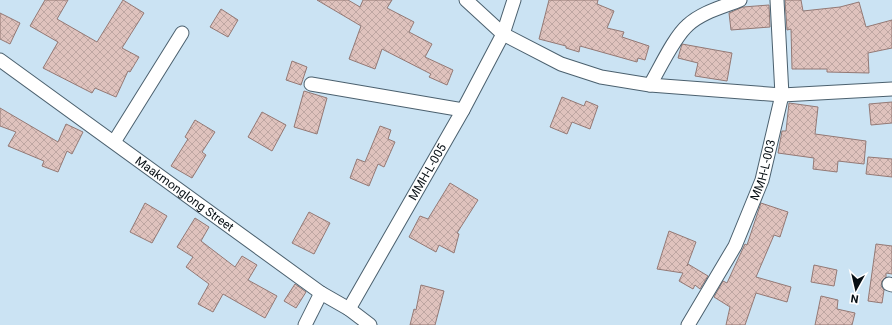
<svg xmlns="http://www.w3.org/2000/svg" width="892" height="325" font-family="Roboto,sans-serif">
  <defs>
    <pattern id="building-cross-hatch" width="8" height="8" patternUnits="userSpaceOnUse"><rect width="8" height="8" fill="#dfc2bd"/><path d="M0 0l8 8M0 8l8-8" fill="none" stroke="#bea6a2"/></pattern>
  </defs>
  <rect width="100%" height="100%" fill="#cbe3f3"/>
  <path fill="url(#building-cross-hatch)" stroke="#937975" d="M45,0H68L57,19L97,42L123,0L144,13L122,48L139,57L130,72L128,71L116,97L95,88L92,93L43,68L58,42L30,26Z
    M317,0H348L360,7L363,0H392L387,8L414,22L409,32L432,44L425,57L453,70L447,85L429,77L431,74L382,49L375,69L349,59L361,26Z
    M549,0H598L597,4L614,11L607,28L624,32L622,37L649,46L645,60L638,58L637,62L580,46L579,52L566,48V46L539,39Z
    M785,0H801L803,11L840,7L859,2L866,27L892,20V48L868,53L869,73L827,72V69H792L791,29L787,30Z
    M769,5L770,27L731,30L729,13L743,7Z
    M221,9L238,20L228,37L210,27Z
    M0,13L20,23L10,44L0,39Z
    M682,44L732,53L727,81L695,76L698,63L678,58Z
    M292,61L307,67L301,85L286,80Z
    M304,91L327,98L317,134L294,127Z
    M562,97L584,106L586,101L598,106L590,129L572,122L567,134L550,127Z
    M892,102V123L871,125L869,104Z
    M789,103L818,107L815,134L866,141L864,164L838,161L837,172L813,169L814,158L778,153L782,131H786Z
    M0,108L58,142L66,124L83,132L72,154L67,151L58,172L42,166L44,161L8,146L16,132L0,126Z
    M262,112L286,125L272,151L248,137Z
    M195,120L215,132L202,152L206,155L192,178L171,166L188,139L185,137Z
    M380,126L391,130L388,139L395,142L384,167L378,164L369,186L350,178L357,159L365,162Z
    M868,157L892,159V177L866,174Z
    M450,183L478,200L457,233L459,234L454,253L439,245L436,252L409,237L420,216L428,219Z
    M145,203L167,216L152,243L130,232Z
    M761,203L788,212L780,237L774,235L756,277L791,287L787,302L756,293L745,325H726L730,307L714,297L723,281L727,283L745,244L747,245Z
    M309,212L330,223L314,254L292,243Z
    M195,218L209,227L201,241L235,267L242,256L257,265L248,280L277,296L265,318L223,294L213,312L198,304L209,284L186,267L193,257L177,247Z
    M669,231L696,242L687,266L688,264L708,276L700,289L695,285L693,289L679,281L683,273L657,269Z
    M876,244L892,246V274L886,273V277L882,281L881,286L884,290L882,303L868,301Z
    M814,265L837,270L834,286L811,282Z
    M295,284L306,292L296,308L284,301Z
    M421,285L444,291L435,325H410L414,309L416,310Z
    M821,296L838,300L837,309L855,313L852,325H815Z"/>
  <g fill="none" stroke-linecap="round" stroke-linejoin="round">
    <g stroke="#4b606e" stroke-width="15">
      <g id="street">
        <path d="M466,0L503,34L561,64L601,77L650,85L782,95L892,89"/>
        <path id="s1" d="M0,60L321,293L349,309L370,325"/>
        <path d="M311,84L463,110"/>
        <path d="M650,85C660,68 674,37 688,25C702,12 723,7 740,0"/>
        <path d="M114,142L182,33"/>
        <path d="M889,284L892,285"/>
        <path id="s2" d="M349,309L463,110L503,34L514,0"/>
        <path d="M305,325L321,293"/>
        <path id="s3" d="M688,325L735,246L762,180L782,95L777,0"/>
      </g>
    </g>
    <use href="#street" stroke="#fff" stroke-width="13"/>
  </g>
  <g text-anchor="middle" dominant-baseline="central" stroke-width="3" stroke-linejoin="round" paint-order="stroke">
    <g font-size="12" fill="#070f14" stroke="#fff">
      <text stroke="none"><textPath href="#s3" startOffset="173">MMH-L-003</textPath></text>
      <text stroke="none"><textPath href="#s2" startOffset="158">MMH-L-005</textPath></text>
      <text stroke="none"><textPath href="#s1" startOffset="228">Maakmonglong Street</textPath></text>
    </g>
  </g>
  <g transform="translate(856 289) rotate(188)" stroke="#ffffff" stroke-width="3" paint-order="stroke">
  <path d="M0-3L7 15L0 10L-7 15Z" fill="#070f14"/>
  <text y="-6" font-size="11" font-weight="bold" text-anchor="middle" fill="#070f14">N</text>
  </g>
</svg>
